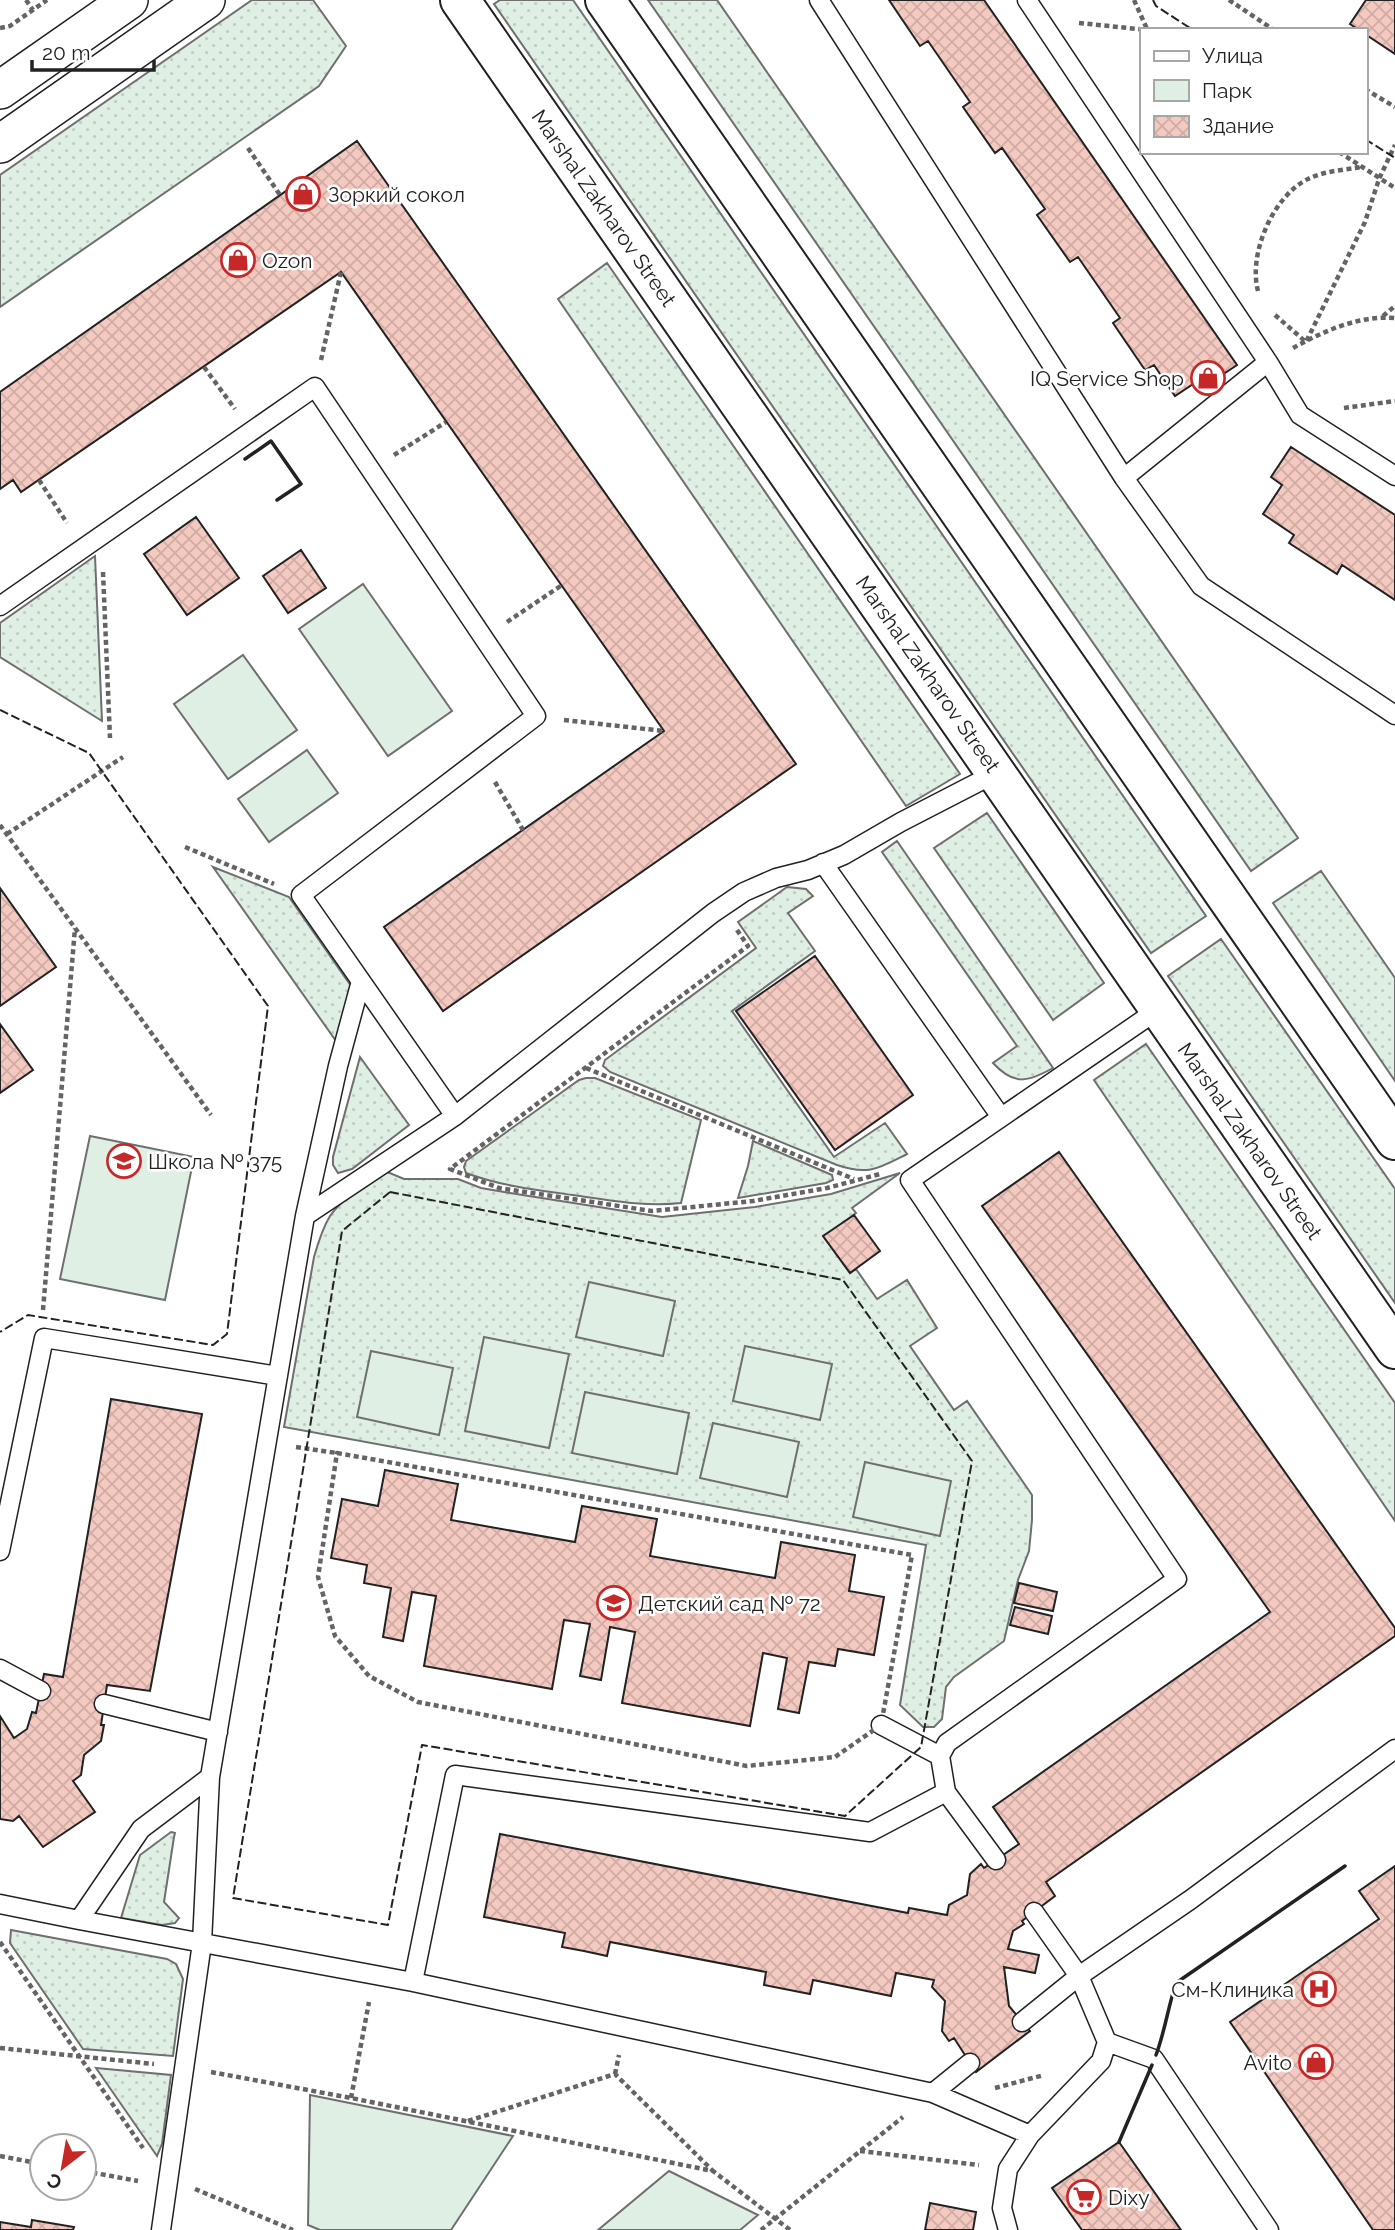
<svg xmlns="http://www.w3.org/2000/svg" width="1395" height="2230" font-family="Raleway,sans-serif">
  <defs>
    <pattern id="grass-dots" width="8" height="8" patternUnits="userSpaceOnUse" patternTransform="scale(1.75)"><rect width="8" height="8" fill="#e0efe3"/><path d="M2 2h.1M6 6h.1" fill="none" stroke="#c0cdc2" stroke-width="1.8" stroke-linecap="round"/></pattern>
    <pattern id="building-cross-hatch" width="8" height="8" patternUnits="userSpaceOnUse" patternTransform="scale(1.75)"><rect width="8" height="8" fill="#f3c9c0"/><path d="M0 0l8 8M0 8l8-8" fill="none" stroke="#d0aca5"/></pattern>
  </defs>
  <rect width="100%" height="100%" fill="#fff"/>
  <path fill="url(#grass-dots)" stroke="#6f6f6f" stroke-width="2" d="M252,0H313L346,46L319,86L0,307V175Z
    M500,0H573L1206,916L1151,953L494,4Z
    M648,0H717L1298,838L1251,871Z
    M607,263L960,774L906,806L558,299Z
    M95,556L102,721L0,657V623Z
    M987,813L1104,983L1053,1020L934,848Z
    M897,841L1053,1068C1028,1082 1014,1086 993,1063L1017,1046L882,852Z
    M213,867L289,897L351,986L336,1041Z
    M1321,871L1395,978V1081L1273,903Z
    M787,887L806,889L813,896L788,913L815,951L732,1011L834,1157L885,1123L907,1154C879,1168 869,1176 837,1165L610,1072L603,1066L605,1060L756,948L738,922Z
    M1221,939L1395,1189V1303L1168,976Z
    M1146,1044L1395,1403V1521L1094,1080Z
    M360,1057L409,1125L352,1169L338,1173L333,1165V1157Z
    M586,1078H595L701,1120L681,1203C645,1207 609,1200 573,1195C536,1190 501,1186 466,1173L464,1167L466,1161L579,1080Z
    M753,1141L832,1175L833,1180L826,1183L738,1198L748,1166Z
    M385,1171L404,1179H458L481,1188L510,1193L662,1217L755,1207L831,1194L900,1173L852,1208L856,1213L824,1237L850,1273L856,1269L877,1299L907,1280L937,1328L910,1346L954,1410L967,1401L1032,1495V1520L1029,1551L1018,1580L1004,1641L954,1677L946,1687L942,1719L934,1727H923L900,1705L926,1545L284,1427L314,1257C318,1243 322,1229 330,1216C343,1197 367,1184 385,1171Z
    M171,1832L175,1833L174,1837L164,1902L179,1918L175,1923L162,1925L121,1918L140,1855Z
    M11,1930L167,1959L176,1964L183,1979L173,2056L83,2049L10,1943Z
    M96,2068L171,2075L162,2144L157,2156Z"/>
  <path fill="#e0efe3" stroke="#6f6f6f" stroke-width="2" d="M363,584L452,711L388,756L299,629Z
    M243,655L297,730L228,779L174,704Z
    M307,750L338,793L269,842L238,799Z
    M90,1136L194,1157L165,1300L60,1279Z
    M589,1282L675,1301L663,1356L576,1337Z
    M484,1337L569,1354L549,1448L465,1431Z
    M745,1346L832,1364L820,1420L733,1401Z
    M371,1351L453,1368L439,1435L357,1417Z
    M585,1392L689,1413L677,1474L572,1453Z
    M713,1423L799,1442L787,1497L700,1478Z
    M865,1462L951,1481L940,1536L853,1517Z
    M310,2095L513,2136L451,2230H320L308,2225Z
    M669,2171L758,2215L740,2230H598Z"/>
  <path fill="url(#building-cross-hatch)" stroke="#222" stroke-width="2" d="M889,0H984L1237,365L1210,383L1205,376L1175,396L1154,365L1145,370L1113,323L1120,318L1078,257L1070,262L1037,215L1045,209L1002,148L995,153L963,107L970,102L928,41L920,46Z
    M1366,0H1395V54L1365,34V30H1359L1350,24Z
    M357,141L796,764L443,1011L384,927L664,731L341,272L21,492L13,480L0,489V392Z
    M1291,447L1395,515V600L1342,565L1337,574L1289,543L1294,535L1263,514L1282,485L1271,477Z
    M196,517L239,578L187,615L144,554Z
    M301,550L326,588L288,613L263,576Z
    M0,888L56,967L0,1006Z
    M815,956L913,1095L835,1150L736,1011Z
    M0,1024L33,1070L0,1093Z
    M1059,1152L1395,1628V1636L1046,1882L1055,1896L1022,1921L1024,1924L1013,1931L1008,1949L1039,1955L1035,1973L1004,1967L1009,2006L1030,2031L976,2072L954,2038L949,2041L942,2031L945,2001L932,1987L934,1980L896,1973L891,1996L813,1980L810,1994L764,1985L766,1972L610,1942L607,1956L584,1951L562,1947L565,1933L484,1917L500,1834L908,1913L909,1908L947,1915L949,1905L967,1895L970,1874L981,1864L984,1868L1019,1844L993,1807L1270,1612L982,1206Z
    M854,1215L880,1251L850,1273L823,1236Z
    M111,1399L202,1414L150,1691L107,1685L101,1725H104L101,1741L84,1755L81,1775L73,1781L95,1812L43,1847L19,1816L13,1821L0,1819V1716L14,1738L27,1729L32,1712L36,1713L44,1674L63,1677Z
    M385,1470L458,1484L451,1520L575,1542L582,1506L657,1519L650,1556L775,1578L781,1542L855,1555L849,1591L884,1597L874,1655L838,1649L835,1666L809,1662L799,1713L778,1709L787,1658L763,1653L750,1726L622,1703L635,1632L610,1627L601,1680L580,1676L590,1624L564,1620L552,1689L424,1666L436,1596L412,1592L403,1641L383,1637L391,1588L364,1583L367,1565L331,1558L342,1499L378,1506Z
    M1019,1583L1057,1592L1053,1611L1014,1603Z
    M1015,1607L1052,1616L1048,1634L1010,1625Z
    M1395,1866V2230H1373L1230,2022L1379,1919L1359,1891Z
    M1119,2142L1181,2230H1082L1052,2188Z
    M930,2203L976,2212L973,2230H925Z
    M32,2220L74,2227L73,2230H0V2222L31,2227Z"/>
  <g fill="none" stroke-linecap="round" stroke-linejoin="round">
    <g stroke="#222" stroke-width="21">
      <path id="lane" d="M819,0L1124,478L1201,586L1395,715
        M1027,0L1268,362L1300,415L1395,476
        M1124,478L1268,362
        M0,606L315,387L536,716L301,895L455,1116
        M823,863L1001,1117
        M305,1216L338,1066L361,981
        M0,1551L44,1338L278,1376
        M0,1669L41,1691
        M104,1704L218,1732
        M881,1725L940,1756
        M996,1860L946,1792L940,1756L947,1743L1177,1579L910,1180L1159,1009
        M0,1904L79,1920L141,1829L210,1777L305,1216L455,1116L713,913L744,892L776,878L808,870L844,855L901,822L996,773
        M79,1920L413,1982L933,2093L1030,2135
        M413,1982L455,1775L870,1832L946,1792
        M1022,2022L1079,1976L1190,1900L1395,1749
        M1107,2042L1154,2059L1269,2230
        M933,2093L970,2063
        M161,2230L202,1943L210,1777
        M1008,2230L1002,2208L1008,2169L1030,2135L1101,2061L1107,2042L1079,1976L1034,1912"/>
    </g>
    <g stroke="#222" stroke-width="40">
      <path id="street" d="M0,90L129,0
        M0,144L206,0"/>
    </g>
    <g stroke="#222" stroke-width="42">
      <path id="secondary" d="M460,0L1395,1349
        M605,0L1395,1140"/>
    </g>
    <path stroke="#646464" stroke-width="4.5" stroke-dasharray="5 3.5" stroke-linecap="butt" d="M26,0L33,10
      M1134,0L1147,29
      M1229,0L1274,30
      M1079,23L1148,30
      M0,28L10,26L47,0
      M1365,89L1395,107
      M248,148L280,195
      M1339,152L1395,188
      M1258,291C1248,254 1273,196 1308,179C1324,171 1344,170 1361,167
      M1275,315L1306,342L1365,222L1379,179L1395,145
      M1383,316L1395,306
      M1293,348C1324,331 1359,315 1395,318
      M321,360L341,272
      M204,367L235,409
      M1344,408L1395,401
      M394,455L446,422
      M39,480L67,523
      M103,572L110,738
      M507,622L562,585
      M564,720L664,731
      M495,782L523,830
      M0,825L211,1115
      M7,834L123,757
      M185,847L274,884
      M737,930L748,946L450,1169L499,1188L652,1211L753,1201L827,1188L880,1174
      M586,1068L854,1179
      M43,1310L75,928
      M296,1447L337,1453
      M337,1453L912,1555L881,1725L835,1757L747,1766L418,1702L369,1676L335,1636L318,1577Z
      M0,1942L143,2148
      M0,2048L154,2064
      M211,2072L351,2098L713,2171L790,2230
      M615,2074L619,2055
      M995,2088L1044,2075
      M351,2098L369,2002
      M468,2121L615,2074L713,2171
      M860,2151L979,2165
      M0,2156L42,2164
      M84,2171L138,2181
      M195,2189L293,2230
      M761,2230L903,2117"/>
    <use href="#lane" stroke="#fff" stroke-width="18"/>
    <use href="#street" stroke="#fff" stroke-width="37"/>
    <use href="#secondary" stroke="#fff" stroke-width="38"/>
    <path stroke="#222" stroke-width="2" stroke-dasharray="9 3.5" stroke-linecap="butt" d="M1153,0L1156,6L1193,30
      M1365,139L1395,158
      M0,710L89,753L268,1006L227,1334L213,1345L28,1315L0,1332
      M390,1192L843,1280L972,1461L921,1747L845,1816L422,1745L388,1925L233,1898L342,1231Z"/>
    <path stroke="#222" stroke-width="3.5" d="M245,459L271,441L301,484L277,500
      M1156,2055C1165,2031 1168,2007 1176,1983L1345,1866
      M1119,2142L1152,2065"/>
  </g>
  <defs>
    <g id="shop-ring" transform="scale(1.75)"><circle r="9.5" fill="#fff" stroke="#c62828" stroke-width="1.5"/><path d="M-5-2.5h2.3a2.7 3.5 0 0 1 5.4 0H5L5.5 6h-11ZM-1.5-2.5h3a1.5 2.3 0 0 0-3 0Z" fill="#c62828"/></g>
    <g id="school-ring" transform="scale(1.75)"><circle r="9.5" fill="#fff" stroke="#c62828" stroke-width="1.5"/><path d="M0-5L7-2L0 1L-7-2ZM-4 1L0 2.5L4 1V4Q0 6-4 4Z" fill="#c62828"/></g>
    <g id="hospital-ring" transform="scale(1.75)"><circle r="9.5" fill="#fff" stroke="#c62828" stroke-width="1.5"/><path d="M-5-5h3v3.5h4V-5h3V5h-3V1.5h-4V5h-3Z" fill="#c62828"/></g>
    <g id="supermarket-ring" transform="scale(1.75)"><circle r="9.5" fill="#fff" stroke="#c62828" stroke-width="1.5"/><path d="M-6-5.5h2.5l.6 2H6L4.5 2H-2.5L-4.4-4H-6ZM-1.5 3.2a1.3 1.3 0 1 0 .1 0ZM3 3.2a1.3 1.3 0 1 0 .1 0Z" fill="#c62828"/></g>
  </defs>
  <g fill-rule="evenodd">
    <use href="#shop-ring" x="303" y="194"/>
    <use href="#shop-ring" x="238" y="260"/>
    <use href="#shop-ring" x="1208" y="378"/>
    <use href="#school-ring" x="124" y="1161"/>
    <use href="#school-ring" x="614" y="1603"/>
    <use href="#hospital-ring" x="1319" y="1989"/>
    <use href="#shop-ring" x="1316" y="2062"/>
    <use href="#supermarket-ring" x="1084" y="2197"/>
  </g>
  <g text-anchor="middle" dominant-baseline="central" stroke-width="5" stroke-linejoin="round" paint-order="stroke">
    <g font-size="21" fill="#222" stroke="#fff" text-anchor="start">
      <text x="328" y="194">Зоркий сокол</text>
      <text x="262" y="260">Ozon</text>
      <text x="1184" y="378" text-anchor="end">IQ Service Shop</text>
      <text x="148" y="1161">Школа № 375</text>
      <text x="638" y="1603">Детский сад № 72</text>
      <text x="1294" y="1989" text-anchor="end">См-Клиника</text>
      <text x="1292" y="2062" text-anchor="end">Avito</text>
      <text x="1108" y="2197">Dixy</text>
    </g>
    <g font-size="21" fill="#222" stroke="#fff">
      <text transform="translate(604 208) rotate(55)">Marshal Zakharov Street</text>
      <text transform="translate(928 674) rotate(55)">Marshal Zakharov Street</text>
      <text transform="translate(1250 1141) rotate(55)">Marshal Zakharov Street</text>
    </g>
  </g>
  <rect x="1140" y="28" width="228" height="126" fill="#ffffff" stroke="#a7a7a7" stroke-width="2"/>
  <rect x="1154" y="51" width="35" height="10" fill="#ffffff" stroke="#a7a7a7" stroke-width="2"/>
  <text x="1202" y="63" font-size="21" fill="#222222">Улица</text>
  <rect x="1154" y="80" width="35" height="21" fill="#e0efe3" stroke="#a7a7a7" stroke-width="2"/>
  <text x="1202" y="98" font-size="21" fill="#222222">Парк</text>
  <rect x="1154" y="116" width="35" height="21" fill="url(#building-cross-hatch)" stroke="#a7a7a7" stroke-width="2"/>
  <text x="1202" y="133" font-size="21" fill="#222222">Здание</text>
  <g transform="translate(63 2167) rotate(211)"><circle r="33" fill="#ffffff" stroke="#a7a7a7" stroke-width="2"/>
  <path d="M0-5L12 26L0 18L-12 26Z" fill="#c62828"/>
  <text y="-10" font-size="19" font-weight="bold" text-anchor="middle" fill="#222222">С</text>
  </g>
  <path d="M32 60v10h122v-10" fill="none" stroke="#222222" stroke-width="3.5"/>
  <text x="42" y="60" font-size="21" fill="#222222" stroke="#ffffff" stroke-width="5" paint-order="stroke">20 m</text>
</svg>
